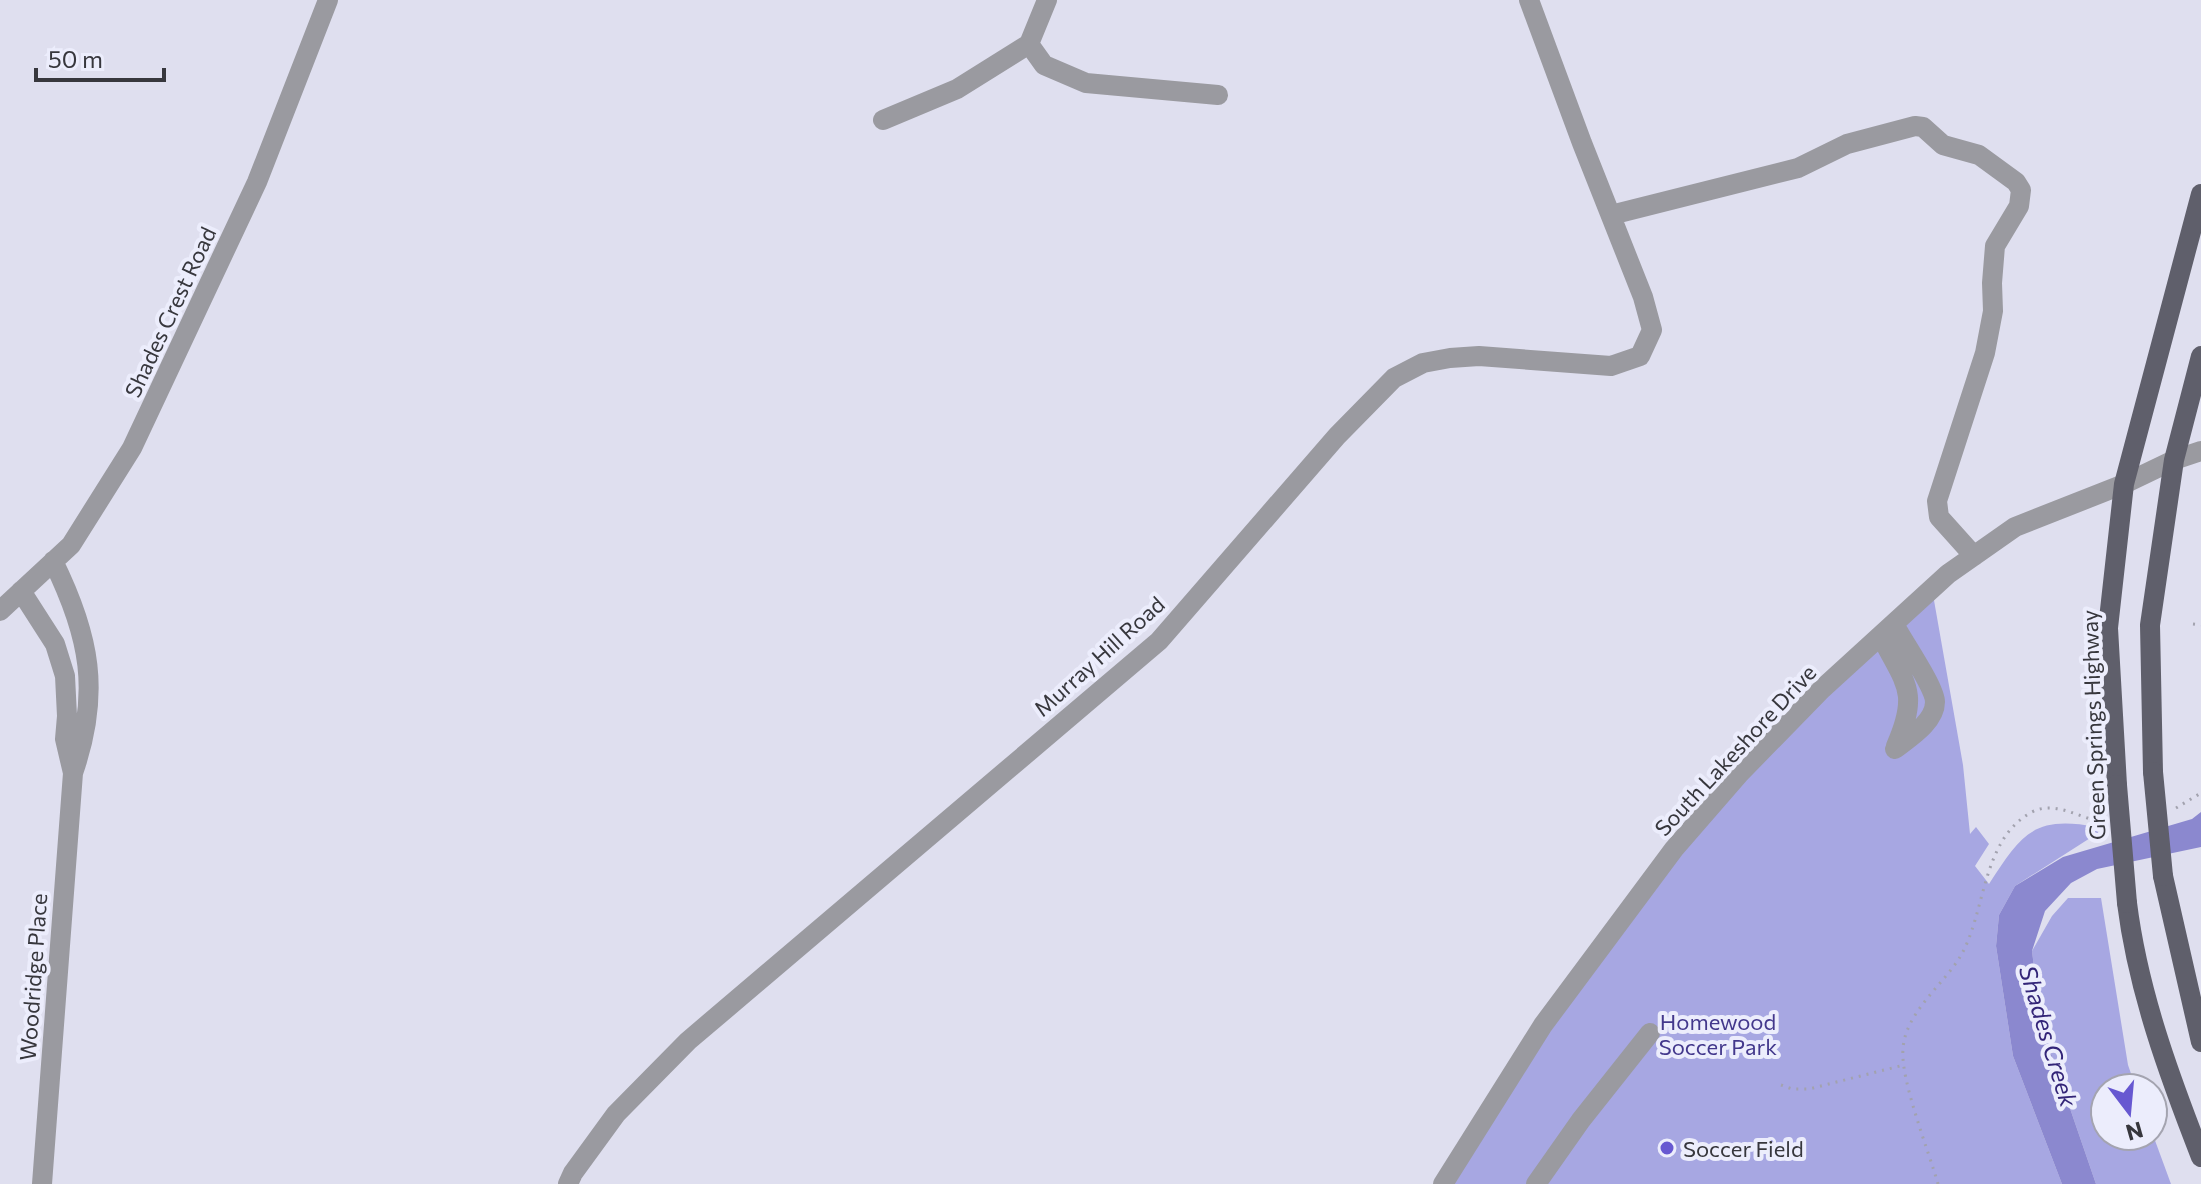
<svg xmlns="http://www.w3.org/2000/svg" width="2201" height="1184" font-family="Commissioner,sans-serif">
  <rect width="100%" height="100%" fill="#dfdfef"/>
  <path fill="#a7a7e2" d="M1932,589L1963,765L1970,834L1976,827L1989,844L1975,866L1989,884C2021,835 2033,815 2096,827L2098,833L2015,886L1999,915L1996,946L2013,1056L2062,1184H1445L1660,867Z
    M2068,898H2101L2128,1065L2136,1088H2105V1136L2153,1135L2171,1184H2096L2041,1024L2032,951L2052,916Z"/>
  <path fill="#8b88cf" d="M2201,812V847L2097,869L2071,883L2045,911L2032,951L2041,1024L2096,1184H2062L2013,1056L1996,946L1999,915L2015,886L2063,857L2192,819Z"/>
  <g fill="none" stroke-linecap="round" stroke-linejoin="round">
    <path stroke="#a2a2ae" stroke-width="3" stroke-dasharray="2 6" stroke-linecap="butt" d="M2193,624L2201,625
      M2176,808L2201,793
      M1781,1085L1792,1089H1809L1904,1065
      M1938,1184C1929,1152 1900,1079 1903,1049C1905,1013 1943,985 1960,957C1986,914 1981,839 2032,812C2055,800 2079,818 2102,822"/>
    <path stroke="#9a9aa0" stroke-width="20" d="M1029,44L1044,65L1086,83L1218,95
      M1029,44L1047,0
      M883,120L957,89L1029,44
      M1611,215L1798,168L1847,144L1915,126L1923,127L1943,145L1979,155L2016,182L2021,190L2019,206L1995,246L1992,283L1993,311L1985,353L1937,501L1939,517L1974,556
      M21,591L55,644L65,676L67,716L65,739L73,773C101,693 90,636 53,561
      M0,611L71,545L132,448L257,182L328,0
      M1894,624C1902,640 1935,687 1935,702C1935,722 1909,738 1895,749
      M1881,636C1905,684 1920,691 1896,746
      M42,1184L73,773
      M568,1184L573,1173L616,1114L688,1041L1159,641L1337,436L1394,378L1423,363L1450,358L1479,356L1611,366L1640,356L1652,330L1643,297L1582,143L1529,0
      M1443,1184L1543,1025L1674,849L1740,773L1822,689L1948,574L2015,527L2124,484L2174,460L2201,451
      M1536,1184L1581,1120L1650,1033"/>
    <path stroke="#5f5f6b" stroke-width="20" d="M2153,772L2150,625L2174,460L2201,356
      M2117,785L2108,628L2124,484L2201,194
      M2163,876L2201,1042
      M2127,903C2138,991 2169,1075 2201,1157"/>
    <path stroke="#5f5f6b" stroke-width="20" d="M2153,772L2163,876
      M2117,785L2127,903"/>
  </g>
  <circle fill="#6758d1" stroke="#ecedfc" stroke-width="3" cx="1667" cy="1148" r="8"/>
  <g text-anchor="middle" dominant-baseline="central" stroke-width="8" stroke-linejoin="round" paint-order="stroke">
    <g font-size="22" fill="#37373d" stroke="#ecedfc">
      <text transform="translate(170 312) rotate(-65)">Shades Crest Road</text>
      <text transform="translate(1099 656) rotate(-42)">Murray Hill Road</text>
      <text transform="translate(2093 725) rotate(-92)">Green Springs Highway</text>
      <text transform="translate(1735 750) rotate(-47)">South Lakeshore Drive</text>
      <text transform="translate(33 977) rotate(-86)">Woodridge Place</text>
    </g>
    <g font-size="22" fill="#43388c" stroke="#ecedfc">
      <text x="1718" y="1021">Homewood<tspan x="1718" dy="25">Soccer Park</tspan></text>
    </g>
    <g font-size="22" fill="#37373d" stroke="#ecedfc" text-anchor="start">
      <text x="1683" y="1148">Soccer Field</text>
    </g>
    <g font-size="24" font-style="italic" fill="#332578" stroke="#ecedfc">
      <text transform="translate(2049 1036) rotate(73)">Shades Creek</text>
    </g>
  </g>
  <g transform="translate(2129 1112) rotate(164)"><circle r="38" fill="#ecedfc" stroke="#a4a4b0" stroke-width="2"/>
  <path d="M0-6L14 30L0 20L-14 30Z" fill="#6758d1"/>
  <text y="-12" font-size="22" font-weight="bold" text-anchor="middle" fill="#37373d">N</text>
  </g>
  <path d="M36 68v12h128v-12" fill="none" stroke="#37373d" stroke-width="4"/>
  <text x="48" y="68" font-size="24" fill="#37373d" stroke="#ecedfc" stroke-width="6" paint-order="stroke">50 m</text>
</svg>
